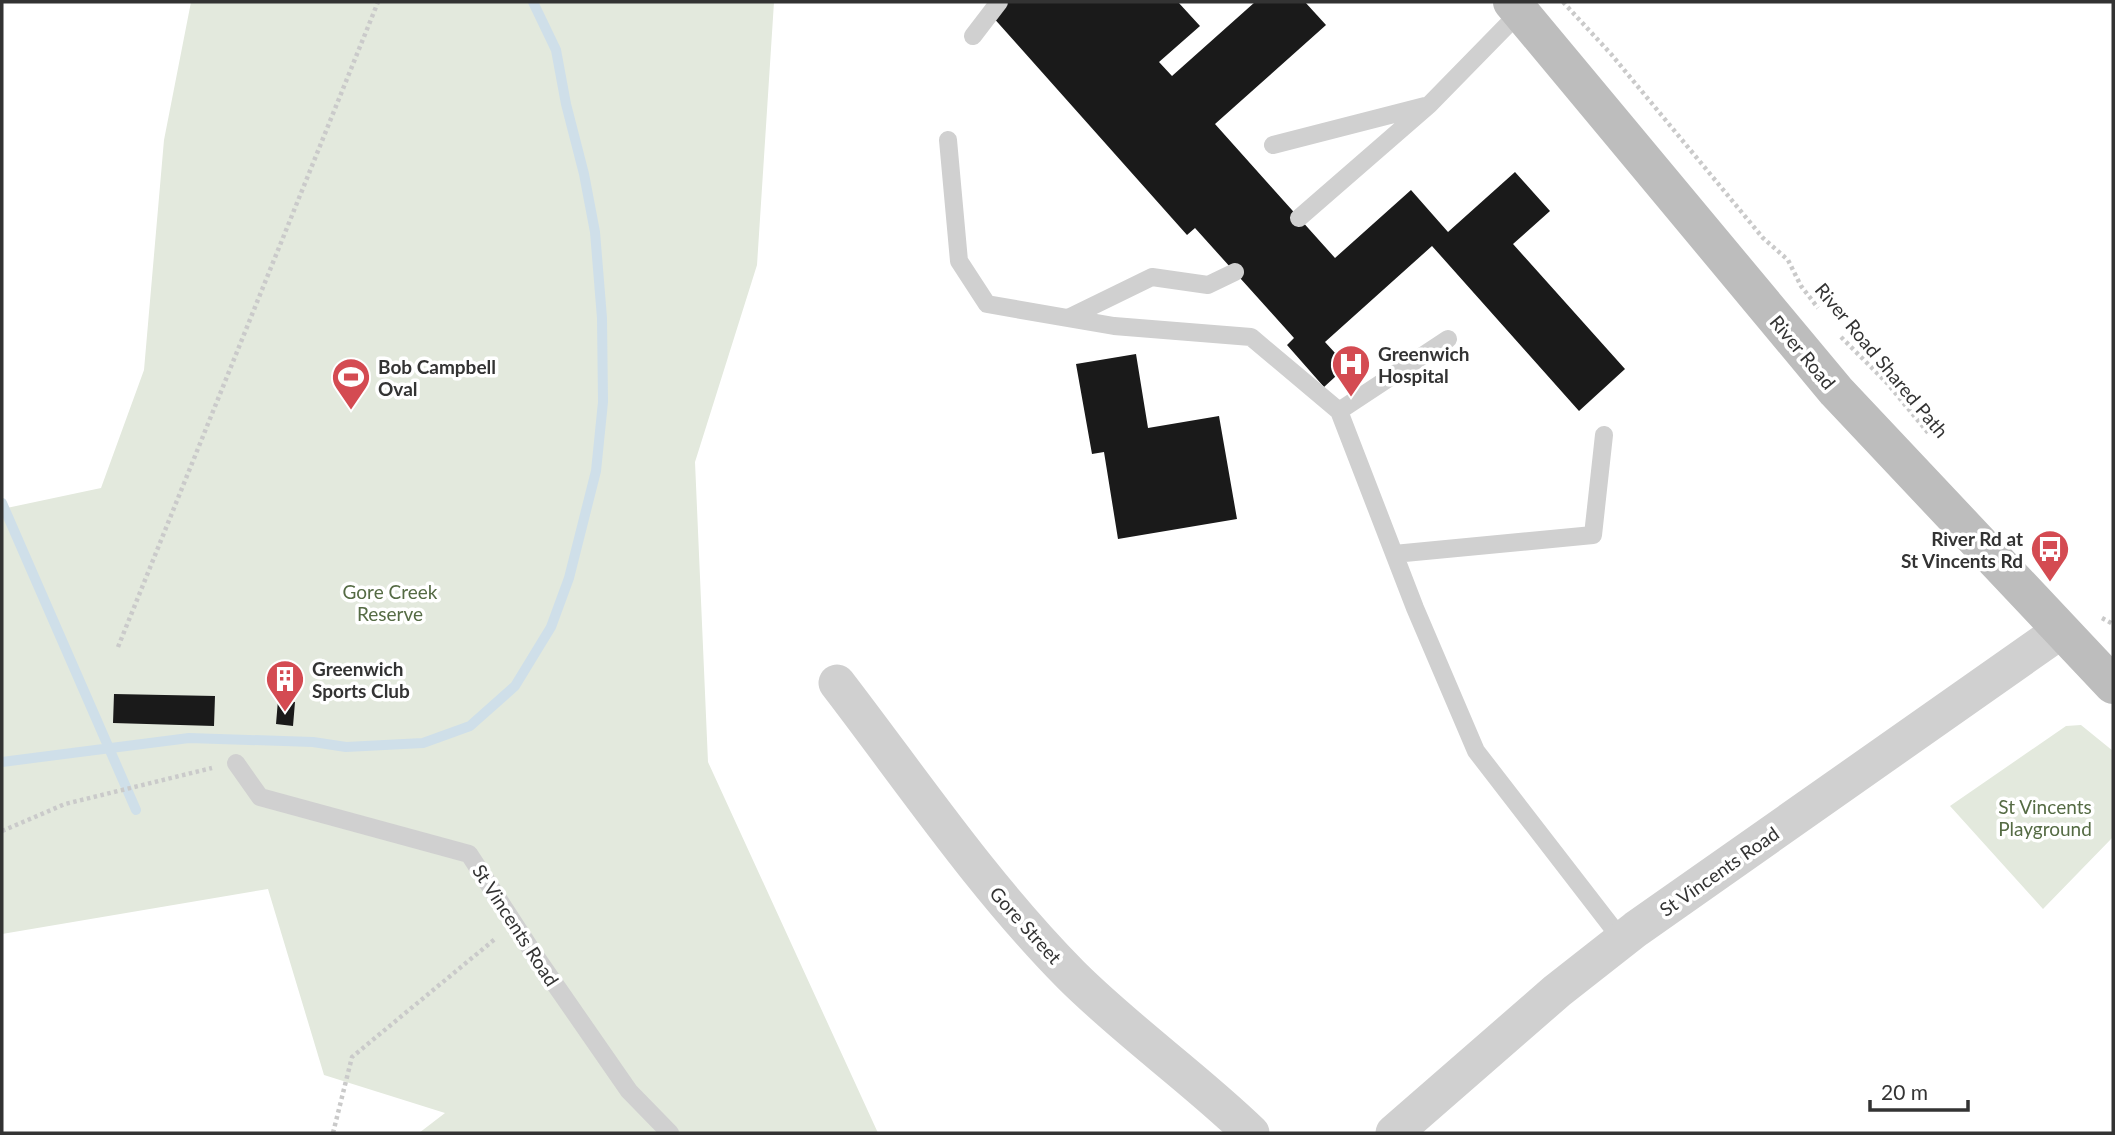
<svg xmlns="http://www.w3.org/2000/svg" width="2115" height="1135" font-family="Lato,sans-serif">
  <rect width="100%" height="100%" fill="#fff"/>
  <path fill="#e3e9dd" d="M191,2H774L757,265L695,462L708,762L878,1133H419L445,1113L324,1075L268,889L2,934V509L101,488L144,370L164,140Z
    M2081,725L2113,751V837L2043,909L1950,806L2066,726Z"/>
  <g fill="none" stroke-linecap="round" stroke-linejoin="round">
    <path stroke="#cfdfe9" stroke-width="10" d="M2,503L136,810
      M2,762L189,738L313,742L346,747L423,743L470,726L515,686L551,627L569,578L596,471L603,402L602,318L595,232L584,174L566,104L556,50L533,2"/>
  </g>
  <path fill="#1a1a1a" d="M1006,2H1178L1200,26L1159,62L1172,76L1255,2H1305L1326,25L1215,124L1335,258L1411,190L1448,232L1515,172L1550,211L1513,244L1625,369L1579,411L1432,246L1325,342L1347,366L1324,387L1287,345L1294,338L1195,228L1187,235L991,15Z
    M1136,354L1148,428L1219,416L1237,519L1118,539L1104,452L1092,454L1076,364Z
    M114,694L215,696L214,726L113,723Z
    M278,700L295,702L293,726L276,724Z"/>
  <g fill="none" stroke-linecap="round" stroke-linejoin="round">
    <path stroke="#cacaca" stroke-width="4.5" stroke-dasharray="3.5 3.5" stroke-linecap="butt" d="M1563,2L1611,54L1763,238L1788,260L1801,286L1818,308
      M1841,337L1887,383L1929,434
      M2102,618L2113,624
      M118,647L378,2
      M2,831L65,804L212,768
      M333,1133L352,1057L495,939"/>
    <path stroke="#d0d0d0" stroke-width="18" d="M973,36L999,2
      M948,140L959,261L987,304L1114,326L1251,337L1339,411L1415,608L1476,751L1622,940
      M1273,145L1425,106
      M1299,218L1429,105L1520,12
      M1068,318L1152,277L1208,285L1235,272
      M1339,411L1448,339
      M1394,554L1593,535L1604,435
      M236,763L260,797L469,854L534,954L629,1091L670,1133"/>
    <path stroke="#d0d0d0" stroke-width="37" d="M837,683C913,782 983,886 1071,975C1127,1031 1193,1077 1251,1133
      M1394,1133L1557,991L1636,929L2060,631"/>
    <path stroke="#bdbdbd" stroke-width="38" d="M1512,2L1836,391L2113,685"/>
  </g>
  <defs>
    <g id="hospital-pin" transform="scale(2.0125)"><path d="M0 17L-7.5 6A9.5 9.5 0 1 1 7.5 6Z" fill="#d44b52" stroke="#fff"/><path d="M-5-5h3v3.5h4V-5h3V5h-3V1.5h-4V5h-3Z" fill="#fff"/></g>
    <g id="stadium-pin" transform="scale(2.0125)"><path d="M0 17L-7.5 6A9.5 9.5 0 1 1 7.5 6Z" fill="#d44b52" stroke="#fff"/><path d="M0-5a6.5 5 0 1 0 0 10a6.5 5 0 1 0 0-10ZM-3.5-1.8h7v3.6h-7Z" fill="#fff"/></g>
    <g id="bus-pin" transform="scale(2.0125)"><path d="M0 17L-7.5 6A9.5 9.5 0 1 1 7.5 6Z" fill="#d44b52" stroke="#fff"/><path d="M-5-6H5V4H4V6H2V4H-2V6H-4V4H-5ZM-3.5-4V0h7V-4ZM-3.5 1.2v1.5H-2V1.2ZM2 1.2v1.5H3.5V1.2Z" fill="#fff"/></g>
    <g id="building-pin" transform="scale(2.0125)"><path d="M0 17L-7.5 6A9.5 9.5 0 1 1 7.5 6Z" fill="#d44b52" stroke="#fff"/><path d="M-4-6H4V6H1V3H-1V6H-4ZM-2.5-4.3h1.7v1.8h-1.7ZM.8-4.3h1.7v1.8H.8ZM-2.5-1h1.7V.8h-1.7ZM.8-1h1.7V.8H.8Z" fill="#fff"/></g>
  </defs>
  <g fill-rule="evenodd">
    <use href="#hospital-pin" x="1351" y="364"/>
    <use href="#stadium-pin" x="351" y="377"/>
    <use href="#bus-pin" x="2050" y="549"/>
    <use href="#building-pin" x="285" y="679"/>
  </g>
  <g text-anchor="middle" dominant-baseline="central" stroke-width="7" stroke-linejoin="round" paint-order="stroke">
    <g font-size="19" fill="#333" stroke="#fff">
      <text transform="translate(1803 352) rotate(50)">River Road</text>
      <text transform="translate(1882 360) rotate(50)">River Road Shared Path</text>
      <text transform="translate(1719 871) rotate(-35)">St Vincents Road</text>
      <text transform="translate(516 925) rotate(57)">St Vincents Road</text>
      <text transform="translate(1026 925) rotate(48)">Gore Street</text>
    </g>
    <g font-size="19" font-weight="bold" fill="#333" stroke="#fff" text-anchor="start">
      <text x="1378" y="353">Greenwich<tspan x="1378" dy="22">Hospital</tspan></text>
      <text x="378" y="366">Bob Campbell<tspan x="378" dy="22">Oval</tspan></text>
      <text x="2023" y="538" text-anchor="end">River Rd at<tspan x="2023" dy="22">St Vincents Rd</tspan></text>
      <text x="312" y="668">Greenwich<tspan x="312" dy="22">Sports Club</tspan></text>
    </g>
    <g font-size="19" fill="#556b44" stroke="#fff">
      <text x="390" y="591">Gore Creek<tspan x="390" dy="22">Reserve</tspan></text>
      <text x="2045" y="806">St Vincents<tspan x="2045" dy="22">Playground</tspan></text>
    </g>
  </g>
  <rect width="2115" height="1135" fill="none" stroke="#333333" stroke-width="7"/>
  <path d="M1870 1100v10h98v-10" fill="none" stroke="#333333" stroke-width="3.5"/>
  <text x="1881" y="1100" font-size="21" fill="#333333" stroke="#ffffff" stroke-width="5" paint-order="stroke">20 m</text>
</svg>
